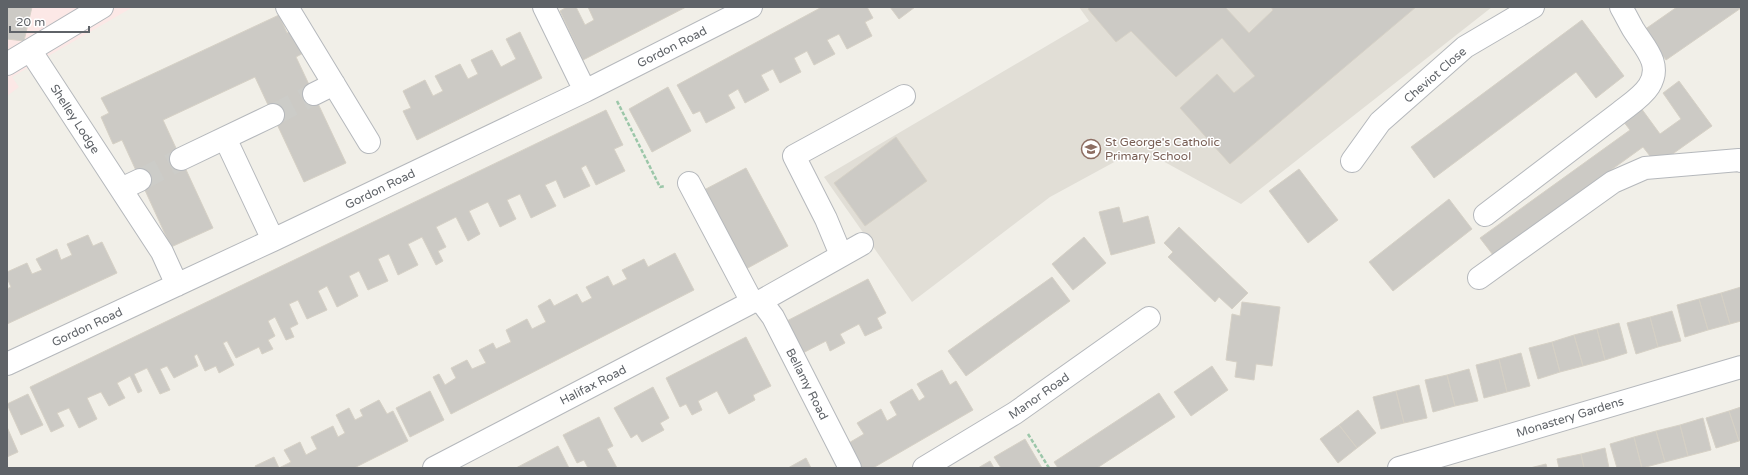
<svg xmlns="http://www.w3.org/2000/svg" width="1748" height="475" font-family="'Varela Round',sans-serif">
  <rect width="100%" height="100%" fill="#f1efe8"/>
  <path fill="#e1ded6" d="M1079,7H1492L1241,204L1161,160H1118L1050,197L912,302L824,177L1089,21Z"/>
  <path fill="#fce8e6" d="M7,7H133L12,77L19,87L7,96Z"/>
  <path fill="#cccac5" stroke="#d6d1c6" d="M7,7H32L24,41L7,39Z
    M567,7H576L585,25L594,20L588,7H686L583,60L560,11Z
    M822,7H867L873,18L865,22L872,36L847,49L839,34L827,40L835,54L814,65L807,51L794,58L801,72L780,83L773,69L761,75L769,90L745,103L738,89L728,95L735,108L706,123L700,111L693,114L677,85Z
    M890,7H915L899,19Z
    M1090,7H1225L1249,33L1273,10L1271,7H1416L1230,164L1180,108L1217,74L1234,93L1255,76L1222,38L1176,77L1131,31L1116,42L1088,9Z
    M1677,7H1741V8L1666,60L1644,30Z
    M279,15L287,33L297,28L307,51L296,57L346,163L304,182L255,77L163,120L213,228L171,247L122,140L113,144L101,117L109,113L101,98Z
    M1582,20L1624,76L1596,98L1576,72L1434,178L1411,147Z
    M520,32L542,78L417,140L403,111L411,108L403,91L425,80L433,96L443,91L435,76L460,64L468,79L478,74L471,60L492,50L501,67L516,59L506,39Z
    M1679,81L1712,126L1657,165L1643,147L1493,255L1480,238L1630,130L1623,121L1641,108L1660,134L1681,119L1663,93Z
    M668,87L691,131L652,152L629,109Z
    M606,110L623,145L614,149L625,171L596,185L586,165L581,168L590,186L564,198L556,180L545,185L556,206L531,218L520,194L507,200L516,219L500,227L488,202L469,211L480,234L468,241L456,217L436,227L446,247L438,251L443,261L436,265L422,237L408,244L418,265L398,275L389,254L378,259L388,281L368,290L359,271L349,276L358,296L337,307L327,286L318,291L327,310L307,319L298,300L289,304L298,324L290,328L294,337L286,340L275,317L268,321L275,336L268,340L273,349L262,354L259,347L236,358L227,341L223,343L234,365L219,373L216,366L205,371L197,354L194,356L198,366L174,378L167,366L160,369L170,390L160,394L147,368L134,374L142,391L138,393L130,376L117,383L125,398L109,406L101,392L87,398L97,419L79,428L69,408L57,413L64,426L51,432L30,387Z
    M896,137L927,181L865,226L834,183Z
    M746,168L788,246L746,269L704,190Z
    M1299,169L1338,220L1308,243L1269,191Z
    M1449,199L1472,229L1393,291L1369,262Z
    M1119,207L1123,223L1148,216L1155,243L1111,255L1099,212Z
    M1179,227L1248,293L1232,309L1219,297L1215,302L1168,257L1173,252L1164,243Z
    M88,235L93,246L102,242L117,273L7,324V289L11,287L7,278V272L27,263L32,274L42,270L36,259L57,249L61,260L72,255L67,244Z
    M1084,237L1106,263L1073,290L1052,264Z
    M675,253L694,290L451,414L433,377L439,374L445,385L456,378L451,368L467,360L472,369L486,363L479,350L493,343L496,349L511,342L506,330L527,319L532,329L546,322L538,306L550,299L554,306L577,294L582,303L592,298L586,287L608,276L613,286L627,279L622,270L644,259L648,267Z
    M1052,277L1070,301L966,376L948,351Z
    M868,279L886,313L877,318L882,328L865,336L859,324L840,334L845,343L830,351L826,341L797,356L781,324Z
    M1741,287V321L1730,324L1721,293Z
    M1721,293L1730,324L1708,330L1699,299Z
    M1699,299L1708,330L1685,337L1677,305Z
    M1242,302L1280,307L1272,366L1256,364L1254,380L1235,377L1237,362L1226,360L1232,314L1240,316Z
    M1672,311L1681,341L1658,347L1650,317Z
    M1650,317L1658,347L1636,354L1627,323Z
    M1619,323L1627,353L1605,360L1597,329Z
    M1597,329L1605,360L1583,366L1574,335Z
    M1574,335L1583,366L1560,372L1552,342Z
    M746,337L771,386L753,395L755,400L729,414L717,391L698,401L702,410L692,415L686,404L680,407L666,378Z
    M1552,342L1560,372L1538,379L1529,348Z
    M1521,353L1530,386L1507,392L1499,359Z
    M1499,359L1507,392L1484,398L1476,365Z
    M1212,366L1228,390L1191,416L1174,392Z
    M1469,369L1478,401L1455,406L1447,375Z
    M942,370L950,385L956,381L973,410L873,468H855L842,447L864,434L857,423L881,409L887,421L897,415L890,402L912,389L919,401L925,397L917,384Z
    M1447,375L1455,406L1433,412L1425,380Z
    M1419,385L1427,418L1404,423L1396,391Z
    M653,387L669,418L660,423L664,430L642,442L637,434L631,438L614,408Z
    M430,391L444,420L410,437L396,408Z
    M1396,391L1404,423L1381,429L1373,397Z
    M1159,393L1175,417L1097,468H1058L1054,462Z
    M28,394L43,425L21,435L7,404Z
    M379,400L387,414L393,411L408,441L354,468H256L255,466L274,457L279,468L291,462L284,450L300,442L306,455L317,449L311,437L333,426L338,437L345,433L336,415L349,408L355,420L363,416L360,410Z
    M1741,407V440L1739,441L1729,411Z
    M1358,410L1376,433L1357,448L1339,425Z
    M1729,411L1739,441L1716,448L1706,418Z
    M599,417L613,446L607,449L617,468H588L584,460L577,463L563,435Z
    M1703,418L1711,450L1688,456L1680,425Z
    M1339,425L1357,448L1338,463L1320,439Z
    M1680,425L1688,456L1665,462L1656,431Z
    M7,427L18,452L7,457Z
    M1656,431L1665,462L1642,468L1634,437Z
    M1634,437L1642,468H1617L1610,444Z
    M1025,439L1042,468H1001L994,457Z
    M558,446L569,468H516Z
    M1605,448L1609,468H1584L1581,454Z
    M1581,454L1584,468H1559L1557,459Z
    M806,458L811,468H788Z
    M990,461L994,468H978Z
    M1546,464L1547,468H1530Z"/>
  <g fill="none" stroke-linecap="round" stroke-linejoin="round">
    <path stroke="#ccccc8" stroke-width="22" stroke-dasharray="22 11" stroke-linecap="butt" d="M273,115L314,94
      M140,180L181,159"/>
    <g stroke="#b5b8bc" stroke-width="24">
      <path id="minor" d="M287,7L369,142
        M544,7L585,91
        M30,50L162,252L177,285
        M7,64L102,7
        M314,94L334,84
        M225,138L273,240
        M181,159L273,115
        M1352,161L1380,122L1465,47L1533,7
        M689,183L752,302
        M121,189L140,180
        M1485,215L1619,113C1629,105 1642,97 1649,86C1663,64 1644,47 1633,29C1629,22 1625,14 1621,7
        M841,255L826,219L794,156L904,96
        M1479,278L1613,182L1645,168L1739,160L1741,161
        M761,301L773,317L850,468
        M7,364L273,240L585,91L751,7
        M434,468L752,302L761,301L862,244
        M924,468L1015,413L1149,318
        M1399,468L1741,367"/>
    </g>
    <path stroke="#9cc7a9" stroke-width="2.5" stroke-dasharray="4 2" stroke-linecap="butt" d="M617,101L660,187L665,186
      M1028,434L1049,468"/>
    <use href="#minor" stroke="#fff" stroke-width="22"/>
  </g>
  <defs>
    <g id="school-ring" transform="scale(1)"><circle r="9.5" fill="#fff" stroke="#8d6e63" stroke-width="1.5"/><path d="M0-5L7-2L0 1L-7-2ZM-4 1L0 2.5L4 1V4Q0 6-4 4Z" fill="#8d6e63"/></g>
  </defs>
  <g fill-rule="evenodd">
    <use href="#school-ring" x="1091" y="149"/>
  </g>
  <g text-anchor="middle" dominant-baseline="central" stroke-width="3" stroke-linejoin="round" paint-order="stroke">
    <g font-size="12" fill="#5f6368" stroke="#fff">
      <text transform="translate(672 47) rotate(-27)">Gordon Road</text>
      <text transform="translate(1435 75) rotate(-41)">Cheviot Close</text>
      <text transform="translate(75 119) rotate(57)">Shelley Lodge</text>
      <text transform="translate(380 189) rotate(-26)">Gordon Road</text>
      <text transform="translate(87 327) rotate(-25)">Gordon Road</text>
      <text transform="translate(807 384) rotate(63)">Bellamy Road</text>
      <text transform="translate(593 385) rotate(-27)">Halifax Road</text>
      <text transform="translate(1039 396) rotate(-35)">Manor Road</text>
      <text transform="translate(1570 417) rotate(-17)">Monastery Gardens</text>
    </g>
    <g font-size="12" fill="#785e54" stroke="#fff" text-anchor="start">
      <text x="1105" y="142">St George's Catholic<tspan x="1105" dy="14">Primary School</tspan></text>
    </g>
  </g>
  <rect width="1748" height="475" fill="none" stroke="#5f6368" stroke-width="16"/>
  <path d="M10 26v6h79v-6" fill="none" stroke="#5f6368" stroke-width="2"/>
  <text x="16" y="26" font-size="12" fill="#5f6368" stroke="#ffffff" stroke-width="3" paint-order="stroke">20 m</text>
</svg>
